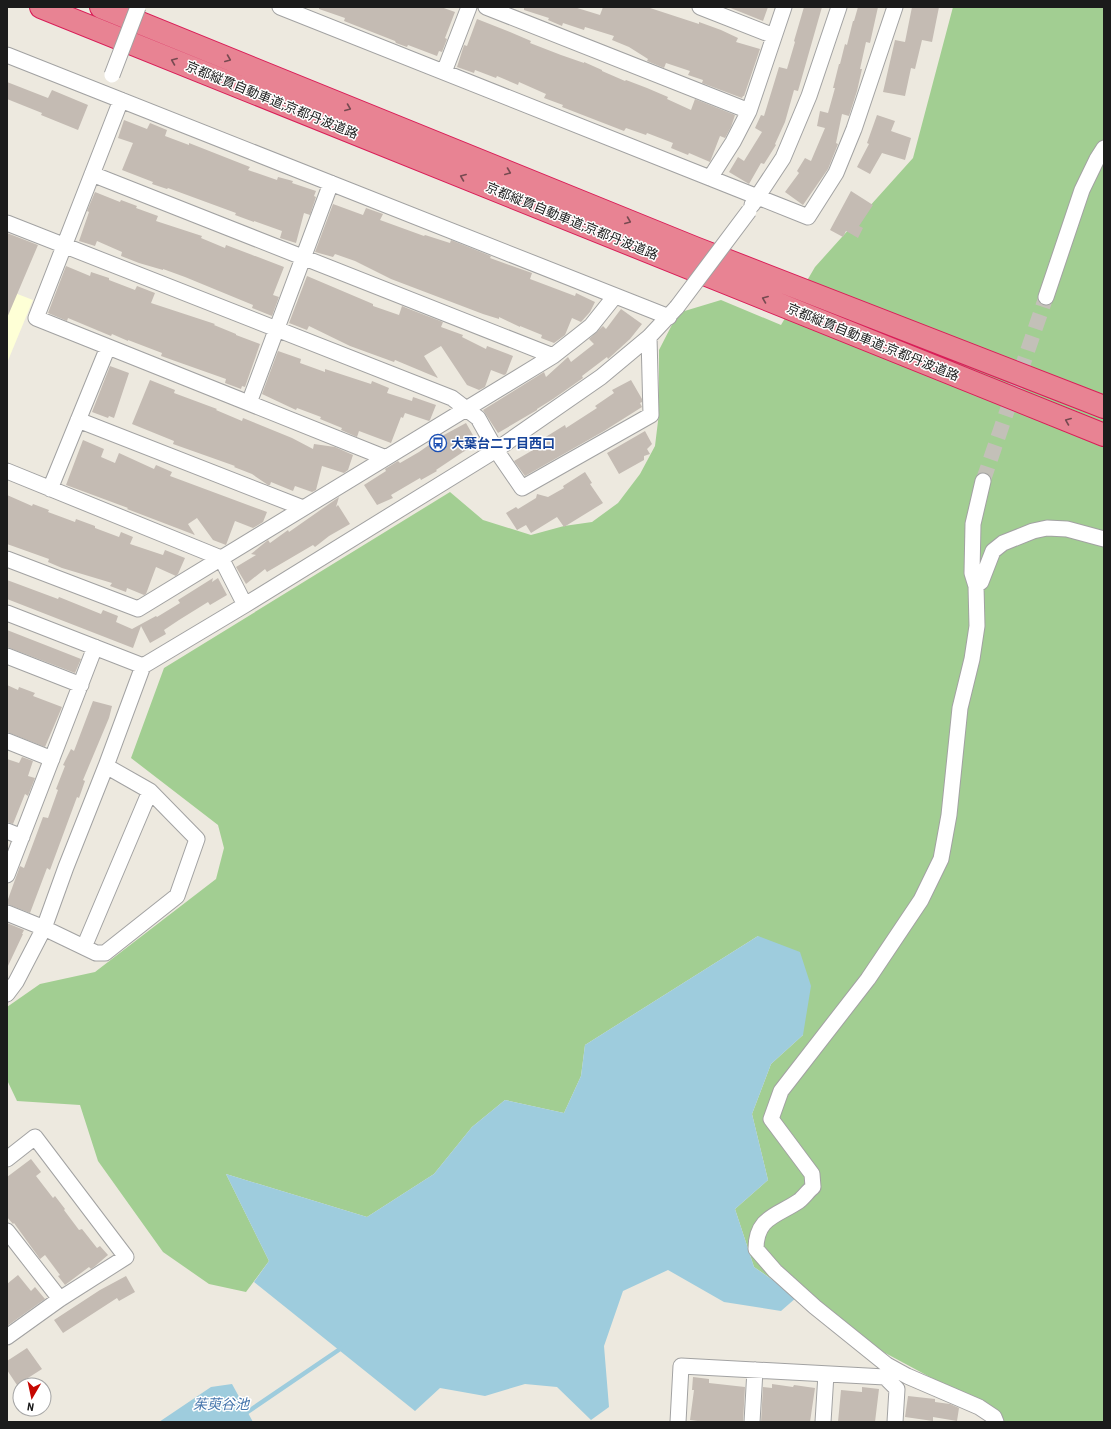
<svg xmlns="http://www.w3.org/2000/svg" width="1111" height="1429" font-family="'Roboto Condensed','Noto Sans JP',sans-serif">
  <rect width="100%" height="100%" fill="#ede9df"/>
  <path fill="#feffd6" d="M7,290L33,300L7,363Z"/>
  <path fill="#a2ce92" d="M953,7H1104V1422H1000L995,1412L861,1340L754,1267L735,1209L768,1180L752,1114L771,1064L803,1035L758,936L585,1045L581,1076L564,1113L505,1100L472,1127L434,1174L367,1217L226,1174L269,1261L246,1292L209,1284L163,1252L98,1161L80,1105L17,1101L7,1080V1007L40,984L95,972L216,879L224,848L218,825L131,758L164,668L450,492L483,520L531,535L564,526L592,522L618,503L640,474L655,446L659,413V350L678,313L721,300L781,325L815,267L913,158Z"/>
  <path fill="#9eccdd" d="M758,936L800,952L811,986L803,1035L771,1064L752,1114L768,1180L735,1209L754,1267L797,1297L781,1311L724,1302L668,1270L623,1291L604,1346L609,1407L591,1420L557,1387L525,1384L485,1396L440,1388L415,1411L254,1282L269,1261L226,1174L367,1217L434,1174L472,1127L505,1100L564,1113L581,1076L585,1045Z
    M232,1384L253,1422H159L211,1387Z"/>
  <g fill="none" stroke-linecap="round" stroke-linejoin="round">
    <path stroke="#9eccdd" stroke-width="4.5" d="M243,1415L343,1347"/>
  </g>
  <path fill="#c4bbb3" d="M319,7H441L455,12L445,38L447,39L442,52L439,51L437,56L408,45L407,47L396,43L395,41L344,21L345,18L319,9Z
    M524,7H574L600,15L603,7H647L699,24V22L721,30L738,38L736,42L760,49L744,96H743L742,98L702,83L703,80L688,75L690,71L666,63L664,68L647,61L648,59L629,47L612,40L614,36L585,27L584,30L563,23L562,26L548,20L549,18L524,10Z
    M728,7H768L763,21Z
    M804,7H822L798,91L794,90L785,122L775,144L776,145L764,164L761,163L749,184L729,172L738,157L744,161L762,132L755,128L761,115L764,116L779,67L787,69L795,42L794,41Z
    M858,7H878L870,43L866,42L860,69H862L857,91L849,116L842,114L836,143L838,144L828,169L803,205L785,192L799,173L797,171L805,158L811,161L825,128L817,126L820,111L828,113L835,88H833L839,64H840L845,44L847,45L853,21H854Z
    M912,7H939L932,42L922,40L915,69L911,68L905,96L883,92L895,40L905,42Z
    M477,19L510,32L531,41L530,43L561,55L584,63V62L602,70V71L625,81L626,80L647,88L668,97L667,99L691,110L695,99L735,115L731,127L725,138L720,136L710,162L689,153L688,155L671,148L673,143L647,133L646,135L626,128L624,131L562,107L563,105L544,98L546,94L519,82L518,85L497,76L496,78L475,70L474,73L457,67L464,45L467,46Z
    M7,82L48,98L52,90L88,105L78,130L41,115L42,113L7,99Z
    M877,115L895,121L891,131L911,138L905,160L882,153L870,174L857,167L869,144L867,143Z
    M124,120L147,129L150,123L167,130L165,136L189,145V143L250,167L248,170L277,180L278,177L293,181L292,183L316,191L314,196L316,197L310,215L304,213L296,243L280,238L282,231L254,221V222L235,215L236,213L168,188L167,189L152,184L153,182L122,170L133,143L118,138Z
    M851,191L873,205L859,226L863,228L858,238L846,231L843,237L830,230Z
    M95,192L120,202L121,200L137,206L136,208L158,216L156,221L202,236L201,238L225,248L226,245L284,267L273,295L279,297L272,316L252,308L253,305L185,277L163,269V270L139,263L121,256L122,252L97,241L95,246L79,241L89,212L87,211Z
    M333,204L363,215L366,208L383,214L380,220L424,236L425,235L450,243L451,240L491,256L490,258L532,273L530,279L575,296L576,293L595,302L590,312L581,322L572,318L565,335L554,343L541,338L542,335L520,326V327L499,317V319L483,314L391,279L355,261L335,254L333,257L315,252Z
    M7,233L38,245L7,318Z
    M66,266L90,276L91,272L109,278V280L135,290L137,286L155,293L151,303L215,324L214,325L236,334V335L260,344L245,387L242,386L241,389L225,383L226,379L161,356L162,353L128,340V341L112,334L111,336L68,318L67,321L48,313Z
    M307,276L373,304V306L399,315L402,306L409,309L443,322L441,327L463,335L462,337L486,349L487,346L513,356L506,374L504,375L491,370L485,387L479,390L467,385L441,346L424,356L438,378L395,360L394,362L350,346L309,326L307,330L289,323Z
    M621,309L642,324L630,339L608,359L607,357L582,376L583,378L553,399L537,409V410L498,433L483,410L544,372L546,377L568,357L571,362L594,344L589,339L603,326L606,329Z
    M278,351L301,359L300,363L325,372V369L371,384L372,381L389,388L387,393L412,401L413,397L436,405L430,420L429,421L405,413L403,418L401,417L391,443L359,431L357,437L341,430L342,428L320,419L321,417L297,408L296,410L262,394Z
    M110,366L129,373L114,418L109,416L108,418L92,412Z
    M150,380L175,390L174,393L217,409L216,410L242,421L243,418L292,438L313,449L314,444L335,447L353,455L348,470L344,473L322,466L316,490L312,492L295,486L293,491L271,482L270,485H268L252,474L234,467L235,466L173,444L174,441L132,424Z
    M631,380L642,399V402L640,403L642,407L604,431L525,476L514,461L533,450L531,446L565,425L566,428L597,408L595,406L614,393L612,390Z
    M466,423L478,444L463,452L436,470L437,471L421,480L420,478L391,495L393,498L377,505L364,485L386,471L385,469L398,461L400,463L419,452L442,436Z
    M645,431L652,444L647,449L650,454L644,456V460L619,474L607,453Z
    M83,440L104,449L101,457L115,463L119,453L154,469L156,465L172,472L170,476L267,512L263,522L253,528L235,521L226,545L213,540L197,518L188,524L195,535L127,509L128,508L66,485Z
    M585,472L592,483L590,484L603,503L564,527L557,517L531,533L526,525L517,530L506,513L516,507L518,509L536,498L537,494L548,497L564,488L563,486Z
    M7,495L32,506L33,504L49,510L48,512L75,522L76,519L95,526V528L119,537L121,532L133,537L130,544L163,555L165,550L185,558L178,574L176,576L156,567L146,594L144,595L127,588L126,592L110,586L112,583L62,568L48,562L49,559L7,544Z
    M339,497L336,507L338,505L350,524L329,536L315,547L313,545L267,572L265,569L246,584L236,567L256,555L251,554L268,540L270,543L288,530L289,532Z
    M213,578L212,582L218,578L227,595L210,605L208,602L179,620L164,630L166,634L150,643L141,626L133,648L7,599V580L58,599L59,597L101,614L103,610L118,616L116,622L132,629L156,616L157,617L180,603L178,600Z
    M7,630L81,659L75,673L7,647Z
    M7,685L18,690L19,687L35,693L33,696L62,707L45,747L7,732Z
    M93,701L112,706L109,718L83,780L85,781L79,798L77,797L50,870L47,868L30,913L7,904V902L20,866L24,868L43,817L48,818L58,790L56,789L65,766L63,765L71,749L74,751Z
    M22,757L33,761L28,776L35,778L28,796L25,794L13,824L7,822V759L19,763Z
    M7,923L24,930L22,934H23L7,968Z
    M31,1159L41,1172L36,1176L53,1198L55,1196L65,1209L64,1210L79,1230L82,1229L97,1248L100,1246L108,1255L94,1267L91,1269L89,1267L65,1285L58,1276L60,1275L45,1255L40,1259L14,1223L13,1224L7,1217V1177Z
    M18,1275L31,1291L35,1287L45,1299L7,1326V1284Z
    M126,1276L135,1292L119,1301L117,1298L63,1333L54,1320L100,1290Z
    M27,1348L42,1369L17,1385L7,1370V1361Z
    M693,1377L709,1379V1383L745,1387L743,1422H705L690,1420L694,1390H692Z
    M772,1384L793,1387L794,1385L815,1388L810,1422H761L763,1387L772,1388Z
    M862,1387L879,1389L875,1422H838L841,1390L862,1392Z
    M908,1396L935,1399V1402L950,1404L959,1408L957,1421L933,1417V1421L905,1417Z"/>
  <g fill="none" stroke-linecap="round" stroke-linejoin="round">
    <path stroke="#c3c0b8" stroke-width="15" stroke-dasharray="15 8" stroke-linecap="butt" d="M983,481L1046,297"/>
    <g stroke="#a2a2a2" stroke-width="17">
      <path id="minor" d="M280,7L808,217L836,173L854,129L895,7
        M486,7L749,111
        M700,7L774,36
        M7,55L669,317
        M444,72L469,7
        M121,100L36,318L386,458
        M92,174L553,356
        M710,178L733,142L749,111L784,7
        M752,205L783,158L809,96L839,7
        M7,223L452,398L478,418L496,450L522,488L651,415L649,337
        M1046,297L1082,190L1097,159L1104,148
        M249,403L331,183
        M78,420L303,508
        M7,471L221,558L245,605
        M983,481L973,524L972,573L976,586L977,626L972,659L960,708L949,815L941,859L921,900L868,979L781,1091L771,1119L812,1174L813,1187C808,1191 804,1197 799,1201C777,1216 756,1217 756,1249L775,1271L815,1307L887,1365L907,1376L979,1407L994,1417L996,1422
        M50,489L108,347
        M7,559L138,609L553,356L591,326L615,296
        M976,586L981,582L993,551L1003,543L1033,531L1047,528L1067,529L1104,539
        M7,613L143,666
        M7,656L81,685
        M7,741L52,759
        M7,831L22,837
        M7,875L95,647
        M7,913L44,928L96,953H105L177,896L197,839L150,791L106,766
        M84,947L150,791
        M7,994L16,982L44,928L66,867L106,766L143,666L245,605L496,450L601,377L649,337L677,307
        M7,1159L35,1137L126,1257L60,1299L7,1337
        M7,1231L60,1299
        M678,1422L681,1366L885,1377L897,1389L895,1422
        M752,1422L755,1370
        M823,1422L826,1374"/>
    </g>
    <g stroke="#d91e58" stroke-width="24">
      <path id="highway" d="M41,7L1104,435
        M101,7L695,248L1104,407"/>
    </g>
    <use href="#minor" stroke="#fff" stroke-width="15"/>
    <use href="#highway" stroke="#e88393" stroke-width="22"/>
    <g stroke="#a2a2a2" stroke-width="17" stroke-linecap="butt">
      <path id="minor-bridge" d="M112,75L138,7
        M677,307L749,211"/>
    </g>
    <use href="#minor-bridge" stroke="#fff" stroke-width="15"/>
  </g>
  <defs><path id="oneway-chevron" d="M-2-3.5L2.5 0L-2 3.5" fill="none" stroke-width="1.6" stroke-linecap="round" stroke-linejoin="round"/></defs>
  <g stroke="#774a51">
    <use href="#oneway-chevron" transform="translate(228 59) rotate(22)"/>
    <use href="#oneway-chevron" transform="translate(174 61) rotate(-158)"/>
    <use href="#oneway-chevron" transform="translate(348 108) rotate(22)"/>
    <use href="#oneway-chevron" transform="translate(508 172) rotate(22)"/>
    <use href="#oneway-chevron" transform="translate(463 177) rotate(-158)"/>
    <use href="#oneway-chevron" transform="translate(628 221) rotate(22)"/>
    <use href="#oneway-chevron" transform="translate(765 299) rotate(-158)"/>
    <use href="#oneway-chevron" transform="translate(1068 421) rotate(-158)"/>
  </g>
  <defs>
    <g id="bus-ring" transform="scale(0.9)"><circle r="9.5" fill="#fff" stroke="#1a4fb4" stroke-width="1.5"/><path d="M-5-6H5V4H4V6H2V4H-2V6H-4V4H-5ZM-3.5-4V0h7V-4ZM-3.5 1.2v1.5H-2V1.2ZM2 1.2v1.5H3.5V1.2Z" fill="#1a4fb4"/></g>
  </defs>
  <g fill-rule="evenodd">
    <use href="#bus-ring" x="438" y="443"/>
  </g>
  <g text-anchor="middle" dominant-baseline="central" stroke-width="3" stroke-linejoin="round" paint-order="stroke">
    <g font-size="13" fill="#1b1b1b" stroke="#fff">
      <text transform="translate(272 100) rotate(22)">京都縦貫自動車道;京都丹波道路</text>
      <text transform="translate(572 221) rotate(22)">京都縦貫自動車道;京都丹波道路</text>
      <text transform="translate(873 342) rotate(22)">京都縦貫自動車道;京都丹波道路</text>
    </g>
    <g font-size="13" font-weight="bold" fill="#164399" stroke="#fff" text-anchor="start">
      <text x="451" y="443">大葉台二丁目西口</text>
    </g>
    <g font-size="14" font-style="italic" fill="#4575ac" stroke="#fff">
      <text x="221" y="1404">茱萸谷池</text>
    </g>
  </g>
  <rect width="1111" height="1429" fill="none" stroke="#1b1b1b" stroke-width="16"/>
  <g transform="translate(32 1397) rotate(189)"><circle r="19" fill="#ffffff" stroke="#a4a4a4"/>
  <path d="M0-3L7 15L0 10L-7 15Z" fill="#c50600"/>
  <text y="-6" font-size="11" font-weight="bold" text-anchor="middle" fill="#1b1b1b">N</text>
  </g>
</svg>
